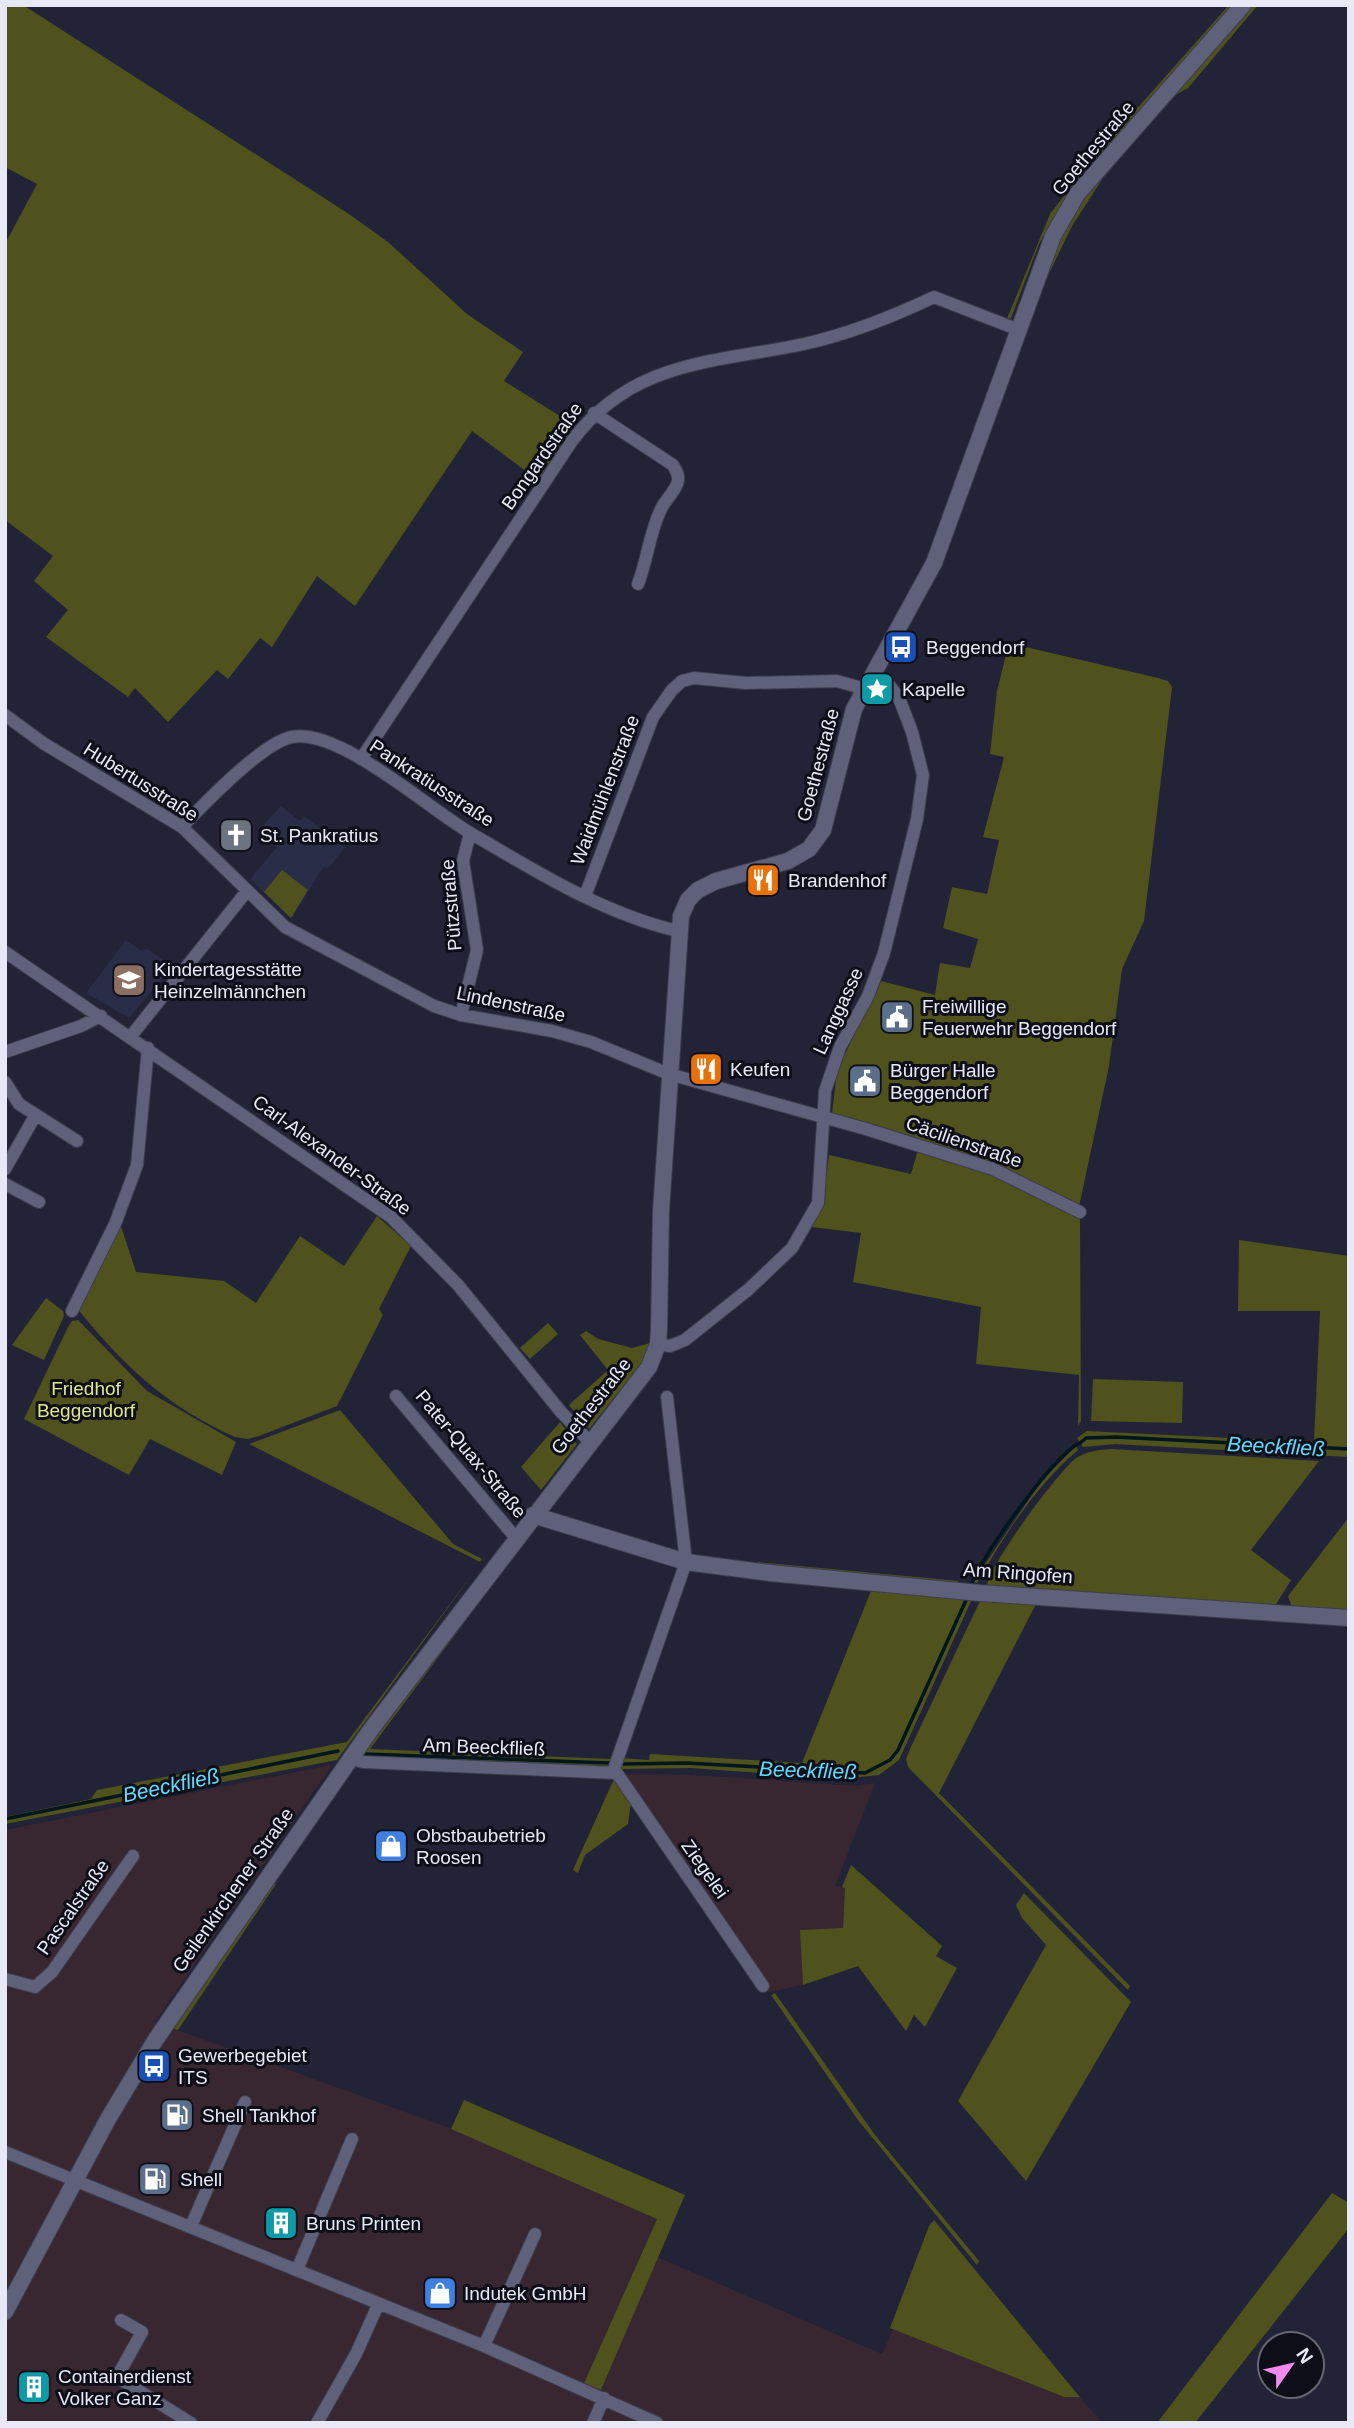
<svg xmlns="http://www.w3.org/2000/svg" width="1354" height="2428" font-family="Arial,sans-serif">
  <rect width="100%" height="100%" fill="#222337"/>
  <path fill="#2a2d47" d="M281,806L300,821L304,816L345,847L328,869L324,866L291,919L250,879L277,847L259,830Z
    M126,940L140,950L148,949L172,967L129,1018L86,993Z"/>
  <path fill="#382730" d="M332,1765L155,2022L447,2127L657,2218L584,2382L602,2389L657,2257L882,2354L893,2329L1064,2397H1080L1102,2423H5V1830Z
    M625,1774L695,1775L855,1786L875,1783L835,1886L845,1887L843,1928L801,1930L803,1985L769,1992L685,1869Z"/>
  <path fill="#4f521c" d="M5,5H23L349,214L388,242L467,314L523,352L504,381L576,426L539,481L472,431L355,606L317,576L272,647L260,638L228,679L217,670L168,722L135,688L128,697L46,637L68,610L34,581L53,556L5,520V244L37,184L5,167Z
    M1229,5H1232L1062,203L1039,244L1011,318L1006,321L1050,214L1093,158Z
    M1251,5H1258L1188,88L1174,96L1103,178L1072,226L1044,284L1016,358L1017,343L1067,222L1106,169Z
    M1009,643L1158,678L1168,681L1172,687L1144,921L1122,969L1109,1066L1079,1207L832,1114L837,1070L881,981L935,995L940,963L970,968L978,939L943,928L952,887L987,894L999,840L983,837L1004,757L990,754L997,691Z
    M282,870L308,890L291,918L264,892Z
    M918,1150L969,1165L1076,1214L1080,1219L1081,1421L1078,1426L1079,1375L976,1364L981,1307L853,1282L861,1233L812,1227L823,1204L829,1155L911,1174Z
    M377,1216L411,1246L379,1309L383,1315L337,1406L259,1436L248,1439L235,1437C168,1407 126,1368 80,1312L78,1308L120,1223L136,1272L224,1281L256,1303L300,1236L344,1266Z
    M1239,1240L1349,1256V1457L1115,1444L1083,1447L1077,1438L1087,1431L1314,1442L1320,1311H1238Z
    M46,1298L63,1311L64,1316L44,1360L12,1345Z
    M78,1320L147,1391L236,1442L222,1475L150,1439L129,1475L24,1419L68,1327L72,1321Z
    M548,1323L558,1334L530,1359L520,1348Z
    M586,1331L598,1339L632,1348L650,1343L642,1363L589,1429L569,1405L608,1370L580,1335Z
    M1093,1379L1183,1382L1182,1423L1091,1421Z
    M340,1410L453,1544L482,1559L480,1562L249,1444Z
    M560,1422L577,1444L541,1490L521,1467Z
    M1076,1446L1078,1450C1037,1484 1003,1537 977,1583L973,1582L1042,1480Z
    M1111,1449L1319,1461L1251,1550L1291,1580L1275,1606L987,1587C986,1569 1057,1473 1075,1459C1086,1451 1098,1450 1111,1449Z
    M1349,1517V1612L1292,1608L1288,1596Z
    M757,1562L959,1581L954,1585L756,1568Z
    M477,1568L337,1760L5,1824V1817L91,1799L97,1790L347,1742Z
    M495,1574L498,1577L370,1749L611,1759L609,1766L361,1756Z
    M760,1579L972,1599L899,1760L879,1775L842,1779L691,1768L622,1769L621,1758L649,1760L650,1754L802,1763L871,1591Z
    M985,1598L1036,1604L939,1793L1130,1986L1128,1990L908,1767L906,1759L910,1749L979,1603Z
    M614,1779L631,1803L628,1824L585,1855L578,1873L573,1870Z
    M851,1865L942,1946L936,1956L957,1968L925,2027L914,2015L906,2031L858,1966L803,1985L800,1930L843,1928L845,1888L842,1887Z
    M269,1884H276L178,2030L171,2028Z
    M1024,1893L1131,2002L1026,2181L958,2101L1046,1945L1022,1918L1016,1905Z
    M775,1993L875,2135L979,2261L977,2265L858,2120L771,1995Z
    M464,2100L685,2195L601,2390L584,2383L657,2219L451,2129Z
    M1332,2193L1349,2203V2228L1195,2423H1157Z
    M934,2220L1074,2390L1080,2397H1064L890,2328L929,2226Z"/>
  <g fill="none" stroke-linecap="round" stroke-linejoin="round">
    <path stroke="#00161d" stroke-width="3.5" d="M1080,1443L1086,1438L1116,1437L1349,1449
      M972,1583C986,1550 1049,1463 1077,1444
      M364,1754L609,1763
      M624,1764L686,1763L865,1773L890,1760L898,1750L967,1598
      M5,1819L338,1751"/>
    <g stroke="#3c3d4e" stroke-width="14">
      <path id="street" d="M594,413L673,465C676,471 679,474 678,481C676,491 665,500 661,509C649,534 648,558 638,584
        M5,715L43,743L182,827L285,927L434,1006L461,1015L552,1031L591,1042L669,1074L866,1129L993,1169L1080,1212
        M361,759L572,441C632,360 714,363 804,344C849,334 892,317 934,297L1019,330
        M182,827C204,804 263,742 292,737C340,728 430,810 472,834C537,872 604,914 678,931
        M585,896L653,717L672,690L682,681L694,678L746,683L837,681L865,689
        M5,952L391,1217L458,1285L561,1412L590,1442
        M461,1015L477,950L463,861L470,833
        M131,1036L247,891
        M5,1052L81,1026L101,1016
        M5,1082L19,1104L77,1141
        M5,1169L35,1116
        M5,1184L39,1202
        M72,1311L115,1224L137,1165L148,1048
        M658,1344L670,1346L685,1340L749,1289L792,1248L818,1203L825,1091L840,1047L868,996L884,953L917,819L923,775L912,732L899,698L889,685L874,674
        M396,1396L516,1538
        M667,1397L686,1562L614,1769L763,1986
        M350,1758L363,1762L616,1773
        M5,1979L35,1987L52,1972L133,1856
        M5,2152L484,2346L657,2423
        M191,2226L245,2102
        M297,2270L352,2139
        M121,2320L142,2332L117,2377L191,2423
        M484,2346L535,2234
        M317,2423L356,2354L378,2305
        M593,2423L604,2398"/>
    </g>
    <g stroke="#3c3d4e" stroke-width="18">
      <path id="secondary" d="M533,1515L686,1562L770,1573L980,1593L1349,1618
        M5,2312L108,2119L156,2039L372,1728L649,1367L658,1344L659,1329L661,1211L681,916L688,900L698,890L716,881L788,861L809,849L823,830L854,709L934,563L1053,236L1077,194L1243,5"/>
    </g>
    <use href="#street" stroke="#5e6179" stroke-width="12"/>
    <use href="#secondary" stroke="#5e6179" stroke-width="16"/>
  </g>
  <defs>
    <g id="bus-square" transform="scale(1.75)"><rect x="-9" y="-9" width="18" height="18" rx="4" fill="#1a4fb4" stroke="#0d0e17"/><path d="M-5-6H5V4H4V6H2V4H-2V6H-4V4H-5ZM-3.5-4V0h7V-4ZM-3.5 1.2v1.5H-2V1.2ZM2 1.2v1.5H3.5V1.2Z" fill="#fff"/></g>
    <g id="sight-square" transform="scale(1.75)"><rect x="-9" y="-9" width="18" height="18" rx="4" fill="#0f9aa8" stroke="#0d0e17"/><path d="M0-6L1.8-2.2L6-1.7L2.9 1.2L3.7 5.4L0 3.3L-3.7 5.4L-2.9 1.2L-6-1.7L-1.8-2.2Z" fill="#fff"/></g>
    <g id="church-square" transform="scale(1.75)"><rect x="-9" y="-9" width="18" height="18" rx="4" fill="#6b7280" stroke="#0d0e17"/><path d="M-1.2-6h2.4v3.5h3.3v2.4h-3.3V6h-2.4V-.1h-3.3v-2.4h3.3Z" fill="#fff"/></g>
    <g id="restaurant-square" transform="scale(1.75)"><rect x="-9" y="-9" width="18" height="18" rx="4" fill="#e8710a" stroke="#0d0e17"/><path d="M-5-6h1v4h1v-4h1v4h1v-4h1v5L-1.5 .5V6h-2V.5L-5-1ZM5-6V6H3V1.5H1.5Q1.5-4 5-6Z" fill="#fff"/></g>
    <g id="school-square" transform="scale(1.75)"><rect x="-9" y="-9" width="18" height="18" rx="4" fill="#8d6e63" stroke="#0d0e17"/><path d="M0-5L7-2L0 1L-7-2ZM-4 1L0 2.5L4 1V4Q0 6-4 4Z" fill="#fff"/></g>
    <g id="civic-square" transform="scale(1.75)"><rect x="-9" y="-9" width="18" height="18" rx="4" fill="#5c6f8a" stroke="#0d0e17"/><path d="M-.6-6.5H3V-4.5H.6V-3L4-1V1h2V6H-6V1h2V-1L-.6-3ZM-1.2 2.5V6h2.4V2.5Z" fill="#fff"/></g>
    <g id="shop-square" transform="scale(1.75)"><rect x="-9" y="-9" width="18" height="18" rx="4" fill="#3f7fe0" stroke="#0d0e17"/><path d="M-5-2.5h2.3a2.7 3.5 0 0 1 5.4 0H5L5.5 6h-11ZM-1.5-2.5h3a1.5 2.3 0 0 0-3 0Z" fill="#fff"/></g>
    <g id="fuel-square" transform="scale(1.75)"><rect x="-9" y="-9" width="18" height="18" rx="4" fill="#5c6f8a" stroke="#0d0e17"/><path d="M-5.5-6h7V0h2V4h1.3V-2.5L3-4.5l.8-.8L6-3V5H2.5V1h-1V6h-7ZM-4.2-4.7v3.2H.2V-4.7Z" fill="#fff"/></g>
    <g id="building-square" transform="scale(1.75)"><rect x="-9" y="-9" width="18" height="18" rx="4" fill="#0f9aa8" stroke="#0d0e17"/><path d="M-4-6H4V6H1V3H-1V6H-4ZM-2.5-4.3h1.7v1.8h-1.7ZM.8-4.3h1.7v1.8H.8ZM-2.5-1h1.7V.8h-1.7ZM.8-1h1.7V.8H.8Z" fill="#fff"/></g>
  </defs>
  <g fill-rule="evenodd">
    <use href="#bus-square" x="901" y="647"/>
    <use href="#sight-square" x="877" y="689"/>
    <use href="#church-square" x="236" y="835"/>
    <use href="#restaurant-square" x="763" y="880"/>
    <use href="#school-square" x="129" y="980"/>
    <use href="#civic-square" x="897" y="1017"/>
    <use href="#restaurant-square" x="706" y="1069"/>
    <use href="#civic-square" x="865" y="1081"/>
    <use href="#shop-square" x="391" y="1846"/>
    <use href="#bus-square" x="154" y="2066"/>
    <use href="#fuel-square" x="177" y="2115"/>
    <use href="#fuel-square" x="155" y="2179"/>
    <use href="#building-square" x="281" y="2223"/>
    <use href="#shop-square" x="440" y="2293"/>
    <use href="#building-square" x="34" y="2387"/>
  </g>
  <g text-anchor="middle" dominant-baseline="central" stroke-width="6" stroke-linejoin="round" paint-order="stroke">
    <g font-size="19" fill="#e8e9f7" stroke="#0d0e17">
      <text transform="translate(1093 148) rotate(-50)">Goethestraße</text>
      <text transform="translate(542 456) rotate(-55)">Bongardstraße</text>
      <text transform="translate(818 765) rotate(-75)">Goethestraße</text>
      <text transform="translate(141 782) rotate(32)">Hubertusstraße</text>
      <text transform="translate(432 783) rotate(33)">Pankratiusstraße</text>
      <text transform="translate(605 790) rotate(-69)">Waidmühlenstraße</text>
      <text transform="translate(451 905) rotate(-95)">Pützstraße</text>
      <text transform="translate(511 1004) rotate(12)">Lindenstraße</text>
      <text transform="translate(838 1011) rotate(-65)">Langgasse</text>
      <text transform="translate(964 1142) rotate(19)">Cäcilienstraße</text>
      <text transform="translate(332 1155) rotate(36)">Carl-Alexander-Straße</text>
      <text transform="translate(591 1406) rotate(-52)">Goethestraße</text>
      <text transform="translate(471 1454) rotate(50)">Pater-Quax-Straße</text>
      <text transform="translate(1018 1573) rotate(4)">Am Ringofen</text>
      <text transform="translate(484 1747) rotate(2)">Am Beeckfließ</text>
      <text transform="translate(705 1869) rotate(55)">Ziegelei</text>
      <text transform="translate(233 1890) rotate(-55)">Geilenkirchener Straße</text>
      <text transform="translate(73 1907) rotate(-55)">Pascalstraße</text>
    </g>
    <g font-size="19" fill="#e8e9f7" stroke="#0d0e17" text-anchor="start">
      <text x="926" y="647">Beggendorf</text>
      <text x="902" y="689">Kapelle</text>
      <text x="260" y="835">St. Pankratius</text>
      <text x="788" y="880">Brandenhof</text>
      <text x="154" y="969">Kindertagesstätte<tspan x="154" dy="22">Heinzelmännchen</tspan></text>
      <text x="922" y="1006">Freiwillige<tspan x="922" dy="22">Feuerwehr Beggendorf</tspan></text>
      <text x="730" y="1069">Keufen</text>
      <text x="890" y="1070">Bürger Halle<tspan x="890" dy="22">Beggendorf</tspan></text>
      <text x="416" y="1835">Obstbaubetrieb<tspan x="416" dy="22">Roosen</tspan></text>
      <text x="178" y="2055">Gewerbegebiet<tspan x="178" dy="22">ITS</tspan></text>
      <text x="202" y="2115">Shell Tankhof</text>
      <text x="180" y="2179">Shell</text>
      <text x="306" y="2223">Bruns Printen</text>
      <text x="464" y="2293">Indutek GmbH</text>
      <text x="58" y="2376">Containerdienst<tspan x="58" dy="22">Volker Ganz</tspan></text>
    </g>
    <g font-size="19" fill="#e0e789" stroke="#0d0e17">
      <text x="86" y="1388">Friedhof<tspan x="86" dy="22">Beggendorf</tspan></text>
    </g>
    <g font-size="21" font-style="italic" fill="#60dafc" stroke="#0d0e17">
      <text transform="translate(1276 1446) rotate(3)">Beeckfließ</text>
      <text transform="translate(808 1770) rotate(2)">Beeckfließ</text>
      <text transform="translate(171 1785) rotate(-12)">Beeckfließ</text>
    </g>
  </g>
  <rect width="1354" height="2428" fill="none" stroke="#e8e9f7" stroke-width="14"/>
  <g transform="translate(1291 2365) rotate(56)"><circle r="33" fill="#0d0e17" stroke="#656671" stroke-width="2"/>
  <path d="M0-5L12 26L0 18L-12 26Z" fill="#f38af1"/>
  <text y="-10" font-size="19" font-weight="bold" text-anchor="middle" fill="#e8e9f7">N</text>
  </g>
</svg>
